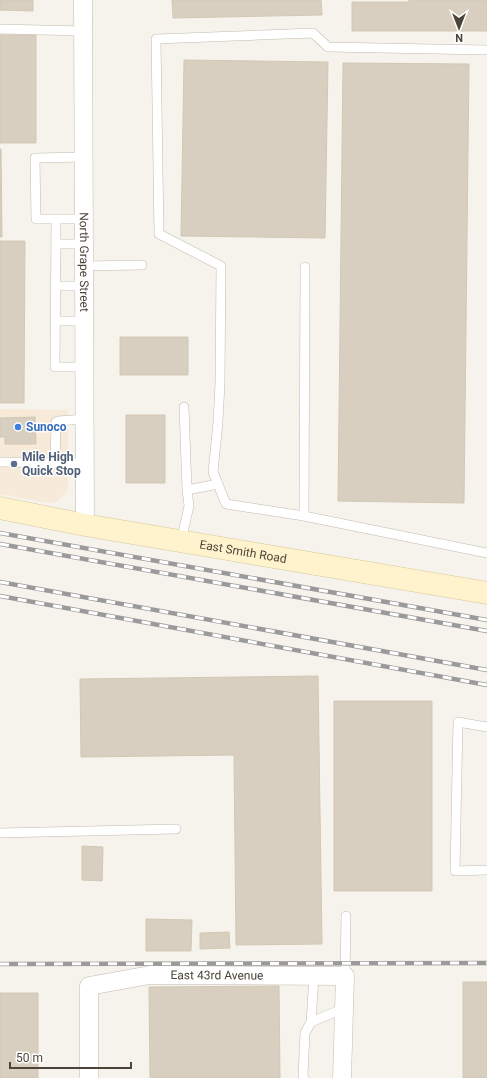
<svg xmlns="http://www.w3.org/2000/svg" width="487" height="1078" font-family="Roboto,sans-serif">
  <rect width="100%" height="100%" fill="#f6f3ec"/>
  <path fill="#f7ead8" d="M0,409L68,410V485L66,493L56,502L47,503L0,494Z"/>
  <path fill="#d8cfc1" stroke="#d3c7b4" d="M0,0H33V11L0,10Z
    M172,0H321L322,15L173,18Z
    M409,0H487V31H352V2H409Z
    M0,35H36V143H0Z
    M184,60L328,62L325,238L181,236Z
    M343,63L469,64L464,503L338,501Z
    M0,149H1L2,237H0Z
    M0,241H25L24,403H0Z
    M120,337H188V375H120Z
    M126,415H165V483H126Z
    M35,417L36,444H5V437H0V418Z
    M318,676L322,944L236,945L234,755L81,757L80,679Z
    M334,701H432V891H334Z
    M82,846L103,847L102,881L82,880Z
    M146,919L192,920L191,951H146Z
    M229,932L230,948L200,949V933Z
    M463,982H487V1078H463Z
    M279,986L280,1078H150L149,987Z
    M0,993H38V1078H0Z"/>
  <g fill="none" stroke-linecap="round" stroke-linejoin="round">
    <g stroke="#c2bbae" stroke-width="10">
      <path id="lane" d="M0,29L83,31
        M83,157L35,158L36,219H84
        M56,219L55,367H84
        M56,244H84
        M84,266L142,265
        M305,267L304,516L226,504L213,472L218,422L220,383L221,266L159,234L156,39L313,33L328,47L487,50
        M55,286H84
        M55,321H84
        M184,407L187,490
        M85,419L58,421L56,422L55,463H85
        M0,462L55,463
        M304,516L487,553
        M181,541L189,506L187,490L218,484
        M487,727L458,722L455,871L487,870
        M0,833L176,829
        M345,976L346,916
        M311,1022L314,976
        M304,1078L303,1075L305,1033L311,1022L345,1008"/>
    </g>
    <g stroke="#c2bbae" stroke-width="19">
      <g id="street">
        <path id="s1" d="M83,0L85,525"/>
        <path id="s2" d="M89,1078V986L150,975L345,976L342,1078"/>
      </g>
    </g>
    <g stroke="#d6c79b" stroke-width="23">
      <g id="secondary">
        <path id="s3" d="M0,508L85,525L487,593"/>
      </g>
    </g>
    <use href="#lane" stroke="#fff" stroke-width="9"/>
    <use href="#street" stroke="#fff" stroke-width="18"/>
    <use href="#secondary" stroke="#fff3cd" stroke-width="22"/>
    <g stroke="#9a9a9a" stroke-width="4.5">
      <path id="rail" d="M0,533L487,620
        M0,544L487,631
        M0,582L487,670
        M0,596L487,685
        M0,964L487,963"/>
    </g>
    <use href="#rail" stroke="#fff" stroke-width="3" stroke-dasharray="9" stroke-linecap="butt"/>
  </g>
  <circle fill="#3f7fe0" stroke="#fff" stroke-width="1.5" cx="18" cy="427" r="4"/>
  <circle fill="#5c6f8a" stroke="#fff" stroke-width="1.5" cx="14" cy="464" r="4"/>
  <g text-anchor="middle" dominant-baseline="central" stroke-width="3" stroke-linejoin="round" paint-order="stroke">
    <g font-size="12" fill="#4b4439" stroke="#fff">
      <text stroke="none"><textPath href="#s1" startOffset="262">North Grape Street</textPath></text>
      <text stroke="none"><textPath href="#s3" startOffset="247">East Smith Road</textPath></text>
      <text stroke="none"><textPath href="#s2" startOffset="221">East 43rd Avenue</textPath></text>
    </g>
    <g font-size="12" font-weight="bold" fill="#366cbe" stroke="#fff" text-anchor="start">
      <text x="26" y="427">Sunoco</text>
    </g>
    <g font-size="12" font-weight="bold" fill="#4e5e75" stroke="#fff" text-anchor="start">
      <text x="22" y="457">Mile High<tspan x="22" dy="14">Quick Stop</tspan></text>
    </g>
  </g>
  <g transform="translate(459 28) rotate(180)" stroke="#ffffff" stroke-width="3" paint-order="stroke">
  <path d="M0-3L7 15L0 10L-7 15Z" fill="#4b4439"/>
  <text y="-6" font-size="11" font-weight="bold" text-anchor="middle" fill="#4b4439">N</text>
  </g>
  <path d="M10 1062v6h121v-6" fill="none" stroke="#4b4439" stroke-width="2"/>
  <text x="16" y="1062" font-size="12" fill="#4b4439" stroke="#ffffff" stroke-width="3" paint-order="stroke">50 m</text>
</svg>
